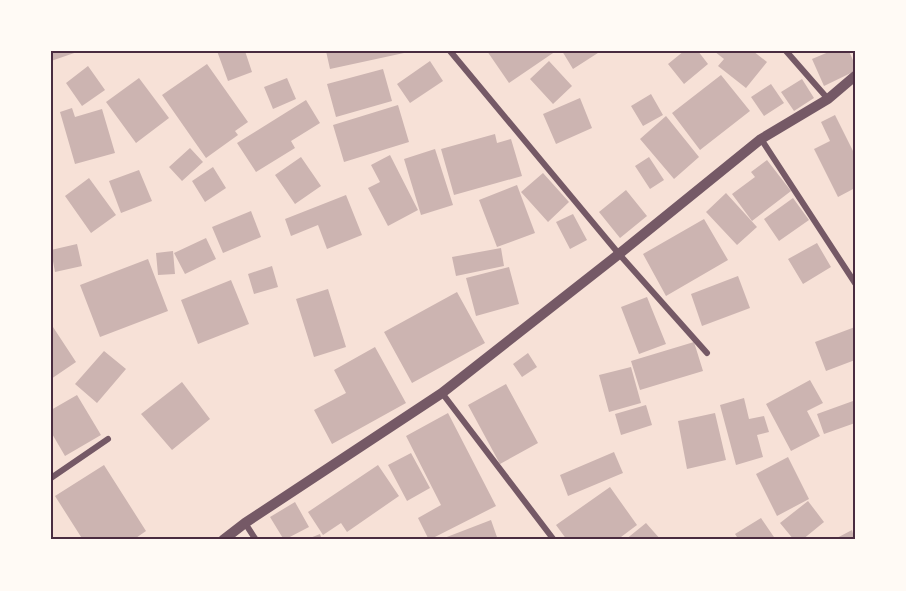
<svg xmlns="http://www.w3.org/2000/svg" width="906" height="591" font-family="Cabin,sans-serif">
  <rect width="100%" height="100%" fill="#f7e1d7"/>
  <path fill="#ccb4b1" d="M51,51H80L51,61Z
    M217,51H245L252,72L228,81Z
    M326,51H404V53L330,69Z
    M487,51H556L509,83Z
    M562,51H601L573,69Z
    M684,51H698L708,64L684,84L668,64Z
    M714,51H753L767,62L746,88L718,66L724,59Z
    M831,51H849L855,65V71L824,86L812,59Z
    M430,61L443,81L410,103L397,84Z
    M549,61L572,86L553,104L530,79Z
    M207,64L248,122L235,131L238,135L206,158L162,95Z
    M88,66L105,90L82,106L66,83Z
    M383,69L392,101L336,117L327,84Z
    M721,75L750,111L700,150L672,113Z
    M139,78L169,118L136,143L106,102Z
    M287,78L296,99L273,109L264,87Z
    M802,79L814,98L794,111L781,92Z
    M771,84L784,103L764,116L751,97Z
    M651,94L663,115L643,126L631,106Z
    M580,98L592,128L556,144L543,114Z
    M306,100L320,123L291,141L295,148L256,172L237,143Z
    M398,105L409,142L344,162L333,125Z
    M72,108L75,117L102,109L115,153L75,164L60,112Z
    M835,115L855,155V188L838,197L814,149L830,141L821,122Z
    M666,116L699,157L674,179L640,139Z
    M495,134L497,143L511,139L522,176L454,195L441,149Z
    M190,148L203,162L182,181L169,167Z
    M435,149L453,205L421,215L404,159Z
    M390,155L418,210L388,226L368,188L380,182L371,165Z
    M301,157L321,186L295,204L275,175Z
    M649,157L664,180L650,189L635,166Z
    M767,160L791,191L752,221L732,194L755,177L751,172Z
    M213,167L226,188L205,202L192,181Z
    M139,170L152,201L121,213L109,181Z
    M543,173L569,202L548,222L521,192Z
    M89,178L116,215L91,233L65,196Z
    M517,185L535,233L497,247L479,200Z
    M626,190L647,216L620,238L599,212Z
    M726,193L757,227L737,245L706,212Z
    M346,195L362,235L327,249L318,225L291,236L285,219Z
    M793,198L809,220L779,241L764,219Z
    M251,211L261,237L223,253L212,227Z
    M573,214L587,240L570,249L556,222Z
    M704,219L728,260L666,296L643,254Z
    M206,238L216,259L185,274L174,253Z
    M817,243L831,267L803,284L788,259Z
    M77,244L82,266L55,272L51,250Z
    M501,248L504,266L456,276L452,257Z
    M173,251L175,274L158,275L156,253Z
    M148,259L168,311L100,337L80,285Z
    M272,266L278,287L254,294L248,274Z
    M509,267L519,304L476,316L466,278Z
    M738,276L750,308L702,326L691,294Z
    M231,280L249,324L198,344L181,300Z
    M328,289L346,347L314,357L296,299Z
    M457,292L485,343L412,383L384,332Z
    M647,297L666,344L639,354L621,307Z
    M53,327L76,362L51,379V328Z
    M855,327V360L826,371L815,342Z
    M694,342L703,371L640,390L631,361Z
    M375,347L406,403L332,444L314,410L346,393L334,370Z
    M104,351L126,369L97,403L75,384Z
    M528,353L537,367L522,377L513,364Z
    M631,367L641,403L609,412L599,375Z
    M810,380L823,403L807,411L820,436L791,451L766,404Z
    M182,382L210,419L172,450L141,414Z
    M506,384L538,443L500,464L468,405Z
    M77,395L101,435L65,456L51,432V410Z
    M744,398L749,419L764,416L769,432L757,435L763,457L736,465L720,405Z
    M853,401L855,423L824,434L817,414Z
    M646,405L652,425L621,435L615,414Z
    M448,413L496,506L429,540L418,518L441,505L406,436Z
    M715,413L726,460L687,469L678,421Z
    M614,452L623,473L568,496L560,475Z
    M411,453L430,488L407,501L388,465Z
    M788,457L809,499L777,516L756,474Z
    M104,465L146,531L133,540H83L55,496Z
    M378,465L399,496L347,532L341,523L323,535L308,512Z
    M610,487L637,525L617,540H585L583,538L580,540H567L556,525Z
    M808,501L824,522L802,540H794L780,523Z
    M295,502L309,527L284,540L270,517Z
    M761,518L776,540H739L735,534Z
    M491,520L498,540H439Z
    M646,523L661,540H625Z
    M852,530L855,540H833Z
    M320,534L322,540H305Z"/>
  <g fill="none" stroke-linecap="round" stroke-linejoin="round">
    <path stroke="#755966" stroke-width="6" d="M450,51L619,254L707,353
      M786,51L828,99
      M761,139L855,283
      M442,393L554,540
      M51,478L108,439
      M245,523L256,540"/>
    <path stroke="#755966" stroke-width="10" d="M223,540L245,523L442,393L619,254L761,139L828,99L855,76"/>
  </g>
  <rect width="906" height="591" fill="none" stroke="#fffaf5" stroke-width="105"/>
  <rect x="52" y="52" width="802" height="486" fill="none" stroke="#4a2c40" stroke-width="2"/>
</svg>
